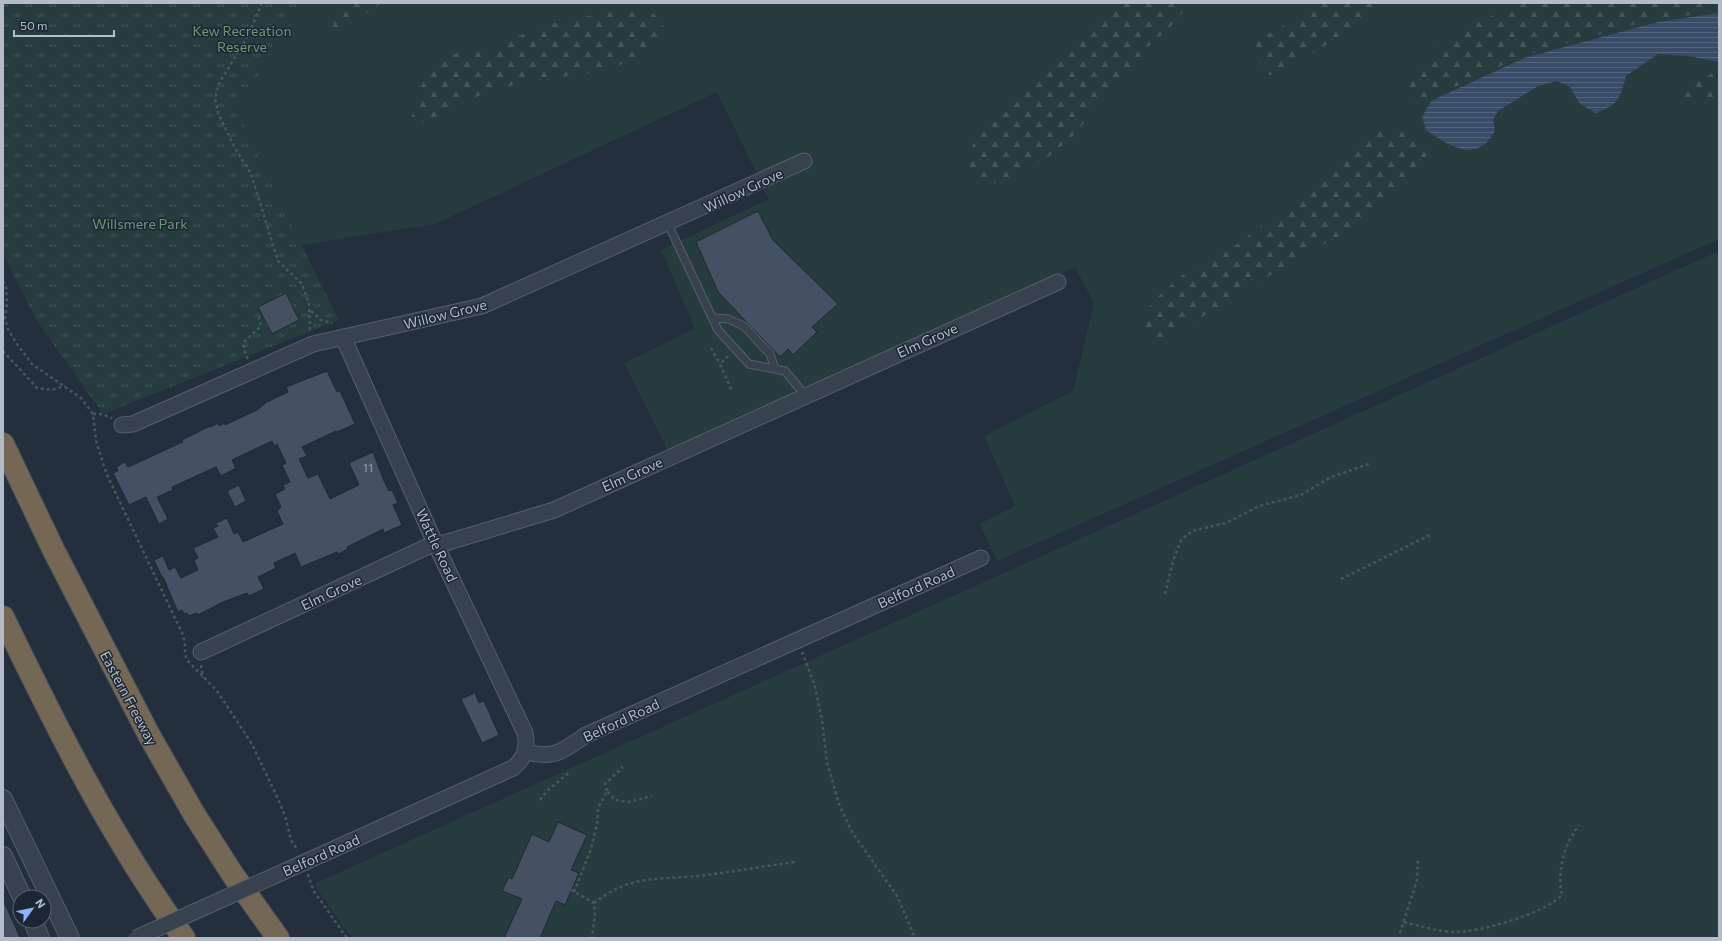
<svg xmlns="http://www.w3.org/2000/svg" width="1722" height="941" font-family="Commissioner,sans-serif">
  <defs>
    <pattern id="forest-firs" width="22" height="20" patternUnits="userSpaceOnUse"><rect width="22" height="20" fill="#263c3f"/><path d="M5 1l3.5 6h-7zM16 11l3.5 6h-7z" fill="#435659"/></pattern>
    <pattern id="park-tufts" width="24" height="20" patternUnits="userSpaceOnUse"><rect width="24" height="20" fill="#263c3f"/><path d="M3 7l-1-3M5 7V3M7 7l1-3M15 17l-1-3M17 17v-4M19 17l1-3" fill="none" stroke="#435659"/></pattern>
    <pattern id="water-rules" width="6" height="5" patternUnits="userSpaceOnUse"><rect width="6" height="5" fill="#394c67"/><path d="M0 2.5h6" fill="none" stroke="#53647b"/></pattern>
  </defs>
  <rect width="100%" height="100%" fill="#242f3e"/>
  <path fill="#263c3f" d="M305,3H1719V239L997,561L980,524L1015,506L984,436L1073,391L1094,303L1075,267L824,378L668,451L624,363L695,329L661,250L769,199L717,92L435,224L301,245L236,110Z
    M1719,251V938H352L317,889L316,883Z"/>
  <path fill="url(#forest-firs)" d="M347,3H382L343,30H336L333,27L335,18Z
    M1121,3H1181L1183,12L1170,27L1148,47L1073,136L1046,159L996,183L981,184L971,171L968,156L976,138L1001,117L1044,76L1090,24Z
    M1322,3H1390L1283,73L1270,75L1260,64L1255,45L1260,39Z
    M1517,3H1719V10L1632,25L1523,56L1419,103L1412,102L1406,96L1411,78L1443,40Z
    M629,8C648,9 654,10 664,27L660,43L632,60L606,70L520,83L475,97L418,125L412,116L418,93L429,68L457,53L489,49L544,25Z
    M1719,67V103L1715,104L1703,99L1681,102L1676,92C1684,83 1697,83 1707,77C1712,74 1713,68 1719,67Z
    M1396,128L1416,139L1426,151L1427,164L1413,181L1347,232L1300,257L1167,338L1156,339L1146,335L1143,322L1153,301L1188,270L1228,251L1290,204L1338,161L1375,132Z"/>
  <path fill="url(#park-tufts)" d="M3,3H305L237,109L280,202L339,320L103,414L35,318L3,254Z"/>
  <path fill="url(#water-rules)" d="M1719,13V62L1688,56L1658,54L1626,76C1620,99 1618,105 1596,113L1580,104L1570,87L1557,81L1538,86L1498,111L1493,120L1495,131C1492,135 1489,141 1485,144C1465,159 1443,141 1426,130L1422,117L1431,101L1524,58L1658,22Z"/>
  <path fill="#455162" stroke="#1f2835" d="M758,211L773,240L838,304L812,327L817,332L793,355L788,349L780,357L718,292L696,242Z
    M286,293L299,320L272,334L258,307Z
    M327,371L337,392L340,391L355,424L337,432L336,431L302,447L307,456L299,459L308,478L318,474L330,499L359,485L349,463L373,452L384,481L389,491L392,490L398,503L393,505L402,525L384,533L383,529L347,547L348,549L338,554L337,552L301,567L295,553L274,563L276,568L258,577L264,589L249,596L247,593L223,602L198,615L197,613L189,616L187,613L184,614L182,610L178,612L163,577H162L154,560L163,556L169,570L175,567L181,578L198,570L194,560L198,558L193,548L218,537L213,528L218,526L216,523L227,518L234,534L238,532L243,542L283,524L277,511L281,507L275,494L285,489L283,485L290,482L282,465L286,463L277,444L274,446L272,441L232,460L236,468L221,476L216,467L172,487L173,490L157,497L168,519L159,524L146,497L129,505L113,473L118,471L116,467L125,462L128,467L135,464L176,445L183,442L182,440L210,426V427L218,423L219,426L225,423V425L257,410L267,402L288,392L286,387Z
    M239,485L246,501L235,507L227,491Z
    M475,693L479,703L484,701L499,735L482,743L461,699Z
    M558,822L587,835L571,870L579,873L565,905L556,901L540,938H504L522,899L502,891L509,877L512,879L532,834L549,842Z
    M3,900L15,926L20,938H3Z"/>
  <g fill="none" stroke-linecap="round" stroke-linejoin="round">
    <g stroke="#565f6c" stroke-width="9">
      <path id="service" d="M668,224L718,330L749,364L785,371L805,395
        M713,318L728,319L744,326L770,354L775,369"/>
    </g>
    <g stroke="#565f6c" stroke-width="17">
      <path id="minor" d="M122,425L133,424L313,344L482,306L804,161
        M201,652L435,543H445L554,510L1058,282
        M526,752C555,759 563,751 586,735L981,558
        M294,867L513,768C525,758 528,748 525,733L435,543L343,337"/>
    </g>
    <g stroke="#565f6c" stroke-width="20">
      <path id="tertiary" d="M3,799L70,938
        M3,856L22,897
        M33,921L40,938"/>
    </g>
    <g stroke="#434c59" stroke-width="24">
      <path id="motorway" d="M3,444L54,551L149,735L194,814L233,875L278,938
        M3,617C56,727 112,839 184,938"/>
    </g>
    <path stroke="#44595c" stroke-width="2.5" stroke-dasharray="3 3" stroke-linecap="butt" d="M262,3L248,36L218,85L215,99L218,113L235,148L251,174L278,261L302,284L309,304L310,332
      M3,281L6,287L7,303L5,318L8,329L17,344L32,364L81,398L93,414L96,441L107,475L183,635L185,643V654L187,660L217,691L252,744L279,801L286,819L291,840L298,851
      M311,311L321,320L332,323
      M711,348L720,364
      M3,351L37,388L51,390L65,386
      M728,356L720,364L732,391
      M248,359L244,350V342L261,326L258,314
      M93,414H102L112,418
      M1341,579L1430,535
      M1165,594L1173,561L1181,540L1192,531L1226,523L1259,506L1301,495L1331,477L1369,464
      M802,652L814,683L822,720L827,762L839,804L852,832L897,896L915,938
      M201,665L203,678
      M607,791L605,784L623,767
      M540,800L549,789L569,773
      M308,874L313,890L347,938
      M571,890L594,903L595,914L592,938
      M574,892L591,849L597,824L598,808L607,791L615,800L629,802L652,796
      M594,903C634,872 661,881 707,875C736,871 766,866 795,862
      M1404,922C1420,926 1436,931 1452,932C1478,933 1544,914 1562,895C1557,870 1564,845 1579,825
      M1400,933L1417,880L1418,858"/>
    <use href="#service" stroke="#38414e" stroke-width="7"/>
    <use href="#minor" stroke="#38414e" stroke-width="15"/>
    <use href="#tertiary" stroke="#38414e" stroke-width="18"/>
    <use href="#motorway" stroke="#746855" stroke-width="22"/>
    <g stroke="#565f6c" stroke-width="17" stroke-linecap="butt">
      <path id="minor-bridge" d="M136,938L294,867"/>
    </g>
    <use href="#minor-bridge" stroke="#38414e" stroke-width="15"/>
  </g>
  <g text-anchor="middle" dominant-baseline="central" stroke-width="3" stroke-linejoin="round" paint-order="stroke">
    <g font-size="12" fill="#98a1af">
      <text x="368" y="467">11</text>
    </g>
    <g font-size="14" fill="#6b9a76" stroke="#1d2633">
      <text x="242" y="30">Kew Recreation<tspan x="242" dy="16">Reserve</tspan></text>
      <text x="140" y="223">Willsmere Park</text>
    </g>
    <g font-size="14" fill="#b4bcc9" stroke="#1d2633">
      <text transform="translate(743 190) rotate(-25)">Willow Grove</text>
      <text transform="translate(445 314) rotate(-14)">Willow Grove</text>
      <text transform="translate(927 340) rotate(-24)">Elm Grove</text>
      <text transform="translate(632 474) rotate(-24)">Elm Grove</text>
      <text transform="translate(437 545) rotate(65)">Wattle Road</text>
      <text transform="translate(916 587) rotate(-24)">Belford Road</text>
      <text transform="translate(331 592) rotate(-25)">Elm Grove</text>
      <text transform="translate(129 698) rotate(62)">Eastern Freeway</text>
      <text transform="translate(621 720) rotate(-25)">Belford Road</text>
      <text transform="translate(321 855) rotate(-24)">Belford Road</text>
    </g>
  </g>
  <rect width="1722" height="941" fill="none" stroke="#b4bcc9" stroke-width="8"/>
  <g transform="translate(32 909) rotate(57)"><circle r="19" fill="#1d2633" stroke="#59626f"/>
  <path d="M0-3L7 15L0 10L-7 15Z" fill="#8ab4f8"/>
  <text y="-6" font-size="11" font-weight="bold" text-anchor="middle" fill="#b4bcc9">N</text>
  </g>
  <path d="M14 30v6h100v-6" fill="none" stroke="#b4bcc9" stroke-width="2"/>
  <text x="20" y="30" font-size="12" fill="#b4bcc9" stroke="#1d2633" stroke-width="3" paint-order="stroke">50 m</text>
</svg>
